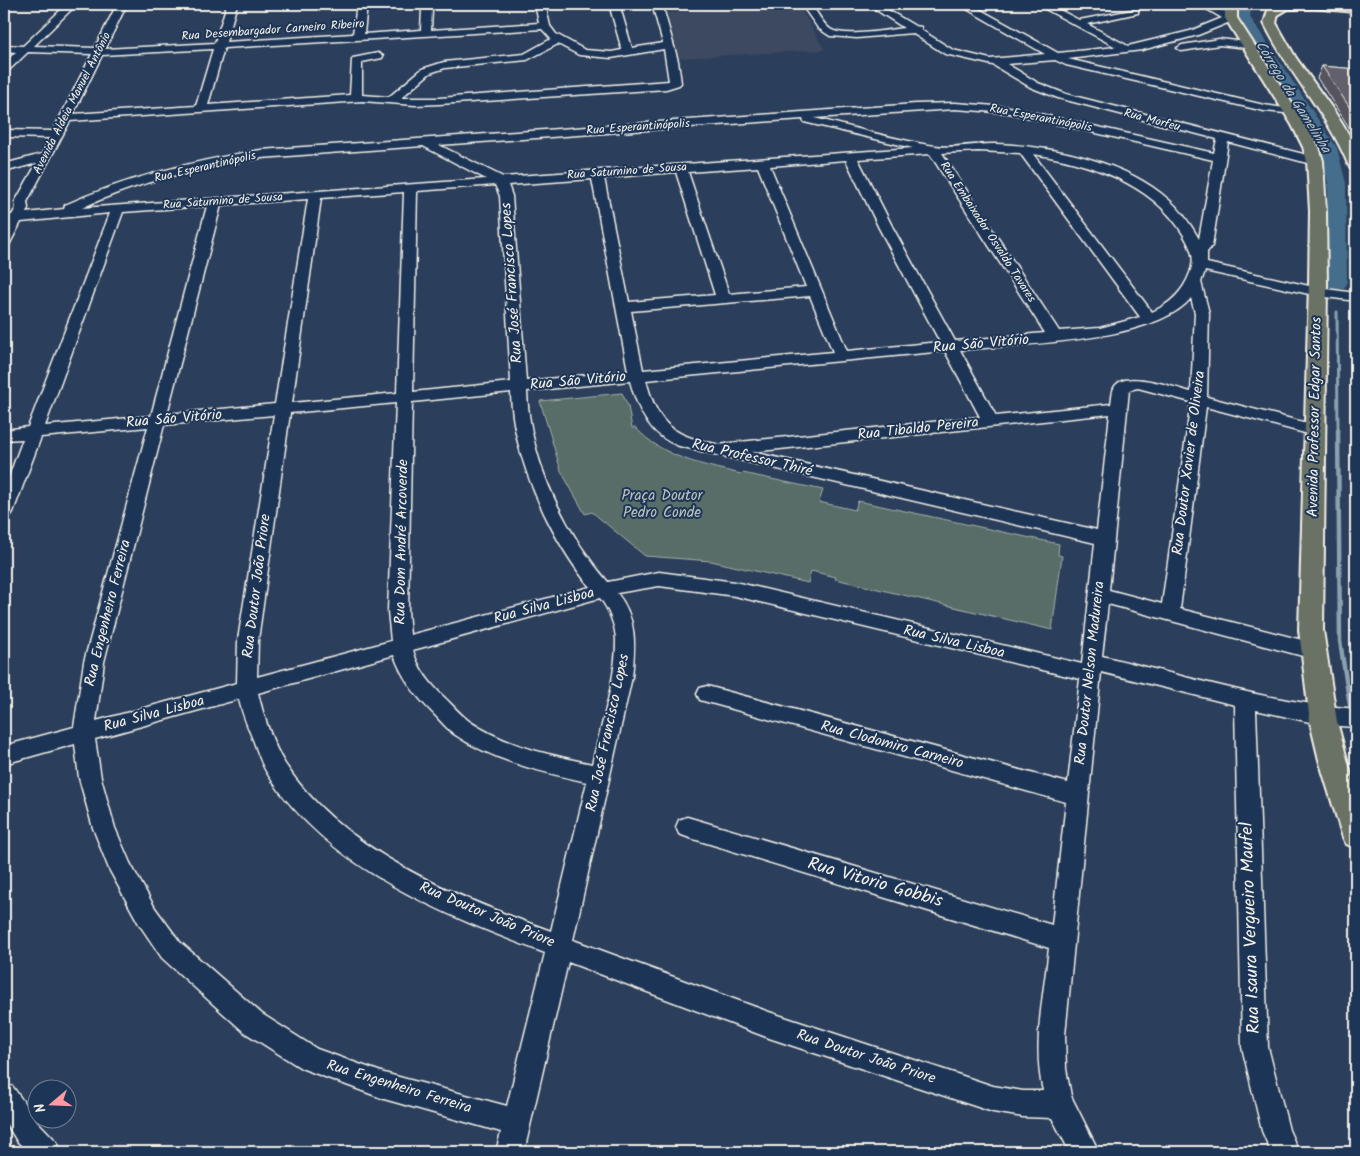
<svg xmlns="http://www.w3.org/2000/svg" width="1360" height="1156" font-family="Kalam,sans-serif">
  <rect width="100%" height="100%" fill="#2b3e5b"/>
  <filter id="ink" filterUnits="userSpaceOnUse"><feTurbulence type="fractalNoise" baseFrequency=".02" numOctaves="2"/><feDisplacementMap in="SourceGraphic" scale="10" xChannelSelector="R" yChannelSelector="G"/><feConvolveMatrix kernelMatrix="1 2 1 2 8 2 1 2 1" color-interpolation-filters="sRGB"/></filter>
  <g filter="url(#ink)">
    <path fill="#3c4860" d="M799,6L825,50L679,58L667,13Z"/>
    <path fill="#586d68" stroke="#a6afa8" d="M622,393L628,406L632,428H636C663,458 704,465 741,474L743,473L823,490L819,502L855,510L858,501L1059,544L1058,555L1062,556L1052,630L835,579L836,577L811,571L808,583L711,561L645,556L592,512L585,514L561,471L540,401Z"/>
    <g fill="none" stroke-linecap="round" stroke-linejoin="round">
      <path stroke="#8ba2b1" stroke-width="3" d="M1337,312L1338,431"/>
      <path stroke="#8ba2b1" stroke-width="4.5" d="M1338,430L1340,641L1351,712
        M1353,722L1356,744"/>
      <path fill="#456d8c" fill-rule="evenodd" d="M1238,4H1252L1250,17L1337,148L1346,183L1347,284L1344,288L1337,290L1330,288L1327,284L1328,183L1319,148L1236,17Z"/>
      <g stroke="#f4f1e8" stroke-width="3">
        <path id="minor" d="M67,4H77L34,46L95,48L117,4H127L105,49L215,43L227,4H237L226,42L353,34L357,4H367L364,34L421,30L422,9L429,4H440L432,10L431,30L539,23L535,4H545L550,26L556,34L585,50L611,52L622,50L609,4H619L632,48L663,43L652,4H662L678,61L681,83L679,85L666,89L439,104L415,105L362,101L70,121L27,202L28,208L26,213L64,209L65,205C128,177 193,161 261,150L916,104L955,103L1009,107L1214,153L1217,139L1058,98L1030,87L993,65L945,54L912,33L857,38L830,36L818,28L801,4H811C817,12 822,23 830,29C843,38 888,30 904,28L867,4H878L915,26L921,27V30L953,50L990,59L1045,54L958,4H970L1058,53L1116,47L1036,4H1048L1079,20L1138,9V13L1087,24L1128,46L1190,31L1222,18L1198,4H1210L1235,16V20L1198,35L1142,50L1068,59L1264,105L1291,109L1295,110L1297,112L1295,114L1264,111L1066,65L1055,60L1007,64L1038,83L1066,94L1319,158L1321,161L1315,165L1228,142L1212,246L1207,252V263L1318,288L1356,293V301L1318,296L1205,271L1201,282L1209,313L1207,397L1322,427L1324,431L1322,435L1316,436L1206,407L1180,609L1314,643L1321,645L1324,651L1321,657L1314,659L1108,604L1102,656C1186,676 1271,703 1356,709V727L1323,725L1256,710L1268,1047L1289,1130L1299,1152H1271L1262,1131L1242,1047L1235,705L1101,672L1065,1035L1066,1069L1071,1096L1099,1152H1070L1052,1118L1023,1117L993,1112L769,1038L568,962L524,1152H496L501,1132L384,1099L301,1068L244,1032L162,958L139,924L109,869L93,828L79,778L75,744L4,764V746L74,727L84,662L148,427L41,437L13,512L10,516L4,518V490L23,439L4,440V430L28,427L110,213L21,222L9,245L4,246V230L7,224H4V216L12,215L16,208L15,202L37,163L4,172V164L42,154L50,138L4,137V130L53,131L92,54L28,52L8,71L4,72V63L16,52L4,51V45L23,46ZM542,29L551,39L524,54L444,62L422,69L389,97L362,95V62L382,58L383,56L378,53L353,58L352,60L350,95L208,105L224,48ZM558,44L579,55L611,58L664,49L669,81L439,98H401L430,73L445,68L527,60ZM213,49L196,106L73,114L102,55ZM955,109L1009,113L1213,160L1199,239C1191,225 1182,211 1169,200C1126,161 1052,146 996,144C977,143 954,149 935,146C896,140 853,127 814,118ZM803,119L804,122L913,148L503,177L439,145ZM423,146L486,179L82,208C139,181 199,168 261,158ZM978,151L1020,153L1140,317L1100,328L1059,331L942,153ZM930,154L1045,333L955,341L893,228L858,159ZM1033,154C1090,163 1152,183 1183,234C1191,248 1196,258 1190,273C1183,292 1170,304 1152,312ZM846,160L879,228L940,342L847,351L770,166ZM758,167L806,287L729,294L688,172ZM676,172L715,295L629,302L604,178ZM592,179L628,371L526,381L512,196L508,185ZM495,185L500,196L511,382L413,392L417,191ZM404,192L397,393L292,403L321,198ZM308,199L275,404L167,414L221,205ZM207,206L151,416L45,426L123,212ZM810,296L833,352L643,370L631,311ZM1191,298L1195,313L1191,392C1175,388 1123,368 1114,388C1112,392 1112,399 1111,404L996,416L960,350C1016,344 1155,343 1191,298ZM945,351L980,417L730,443C721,446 713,444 703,441C666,433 655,415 646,380ZM630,381C638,410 649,435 679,446L1095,543L1082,664L735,582L659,572L608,582C564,532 529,458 527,391ZM1138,388L1191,402L1162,604L1109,590L1129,390ZM511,392C512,456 550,538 590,587L410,635L408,611L412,402ZM396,403L388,611L391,641L257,677L258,640L290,413ZM1110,414L1097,530L752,452ZM274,415L238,640L237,683L96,721L104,662L164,425ZM659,586L735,596L1080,679L1068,783L707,686L700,688L697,694L700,700L707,702L1066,802L1052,925L687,817L679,820L676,827L679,834L687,837L1049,948C1044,994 1032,1045 1043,1091H1023L993,1086L769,1012L573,940L632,677C635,647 638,619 617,593ZM600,598C609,609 616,627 616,641C616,680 601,726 592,764C549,755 506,746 469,721C461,715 454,707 447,700C432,686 418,670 413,650ZM394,655C402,678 416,696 432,712C440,720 446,728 454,734C493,761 542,772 587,782L551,931C456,897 342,851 285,764C273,745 263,715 258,693ZM239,699C242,714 248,727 254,742C258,753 262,766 269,776C330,870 445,915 545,953L507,1106L384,1073L317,1049L262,1014L180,942L155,908L130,863L115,828L101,778L95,739Z
          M1219,39L1247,42L1252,45L1247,48L1219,45L1182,51L1177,48L1182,45Z
          M4,1083L13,1087L37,1121L57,1142L61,1152H28L17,1141L4,1120Z"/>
      </g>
      <g stroke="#f4f1e8" stroke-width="4">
        <path id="major" d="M1225,4H1237V18L1306,125L1319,147L1323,161L1326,211L1327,284L1323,630L1337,722L1356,792V848L1346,844L1342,835L1319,760L1310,722L1299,630L1309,284L1310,211L1307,161L1303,147L1292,125L1225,18Z
          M1278,4H1356V12L1312,8L1288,9L1278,15L1276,23L1296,58L1334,111L1356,146V169L1350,167L1348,164C1327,113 1288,73 1264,23L1268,10Z"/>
      </g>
      <use href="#minor" fill="#1d3557" fill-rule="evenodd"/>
      <use href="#major" fill="#6b7165" fill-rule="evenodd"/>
    </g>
    <path fill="#54535d" stroke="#f4f1e8" d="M1322,66L1356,69V138L1317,78Z"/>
    <path fill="#62606c" stroke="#f4f1e8" d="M1322,66L1356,69V117Z"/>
  </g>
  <g text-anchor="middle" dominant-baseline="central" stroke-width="4" stroke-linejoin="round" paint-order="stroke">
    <g font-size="12" fill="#f4f1e8" stroke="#1d3557">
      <text transform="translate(273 30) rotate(-4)">Rua Desembargador Carneiro Ribeiro</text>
      <text transform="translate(72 103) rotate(-63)">Avenida Aldeia Manuel Antônio</text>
      <text transform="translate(1041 118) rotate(11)">Rua Esperantinópolis</text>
      <text transform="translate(1152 120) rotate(15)">Rua Morfeu</text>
      <text transform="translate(638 127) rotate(-4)">Rua Esperantinópolis</text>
      <text transform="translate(205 167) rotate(-13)">Rua Esperantinópolis</text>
      <text transform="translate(627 171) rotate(-4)">Rua Saturnino de Sousa</text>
      <text transform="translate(223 201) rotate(-4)">Rua Saturnino de Sousa</text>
      <text transform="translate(988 232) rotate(57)">Rua Embaixador Osvaldo Tavares</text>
    </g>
    <g font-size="14" font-style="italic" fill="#b7c3c8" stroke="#1d3557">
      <text transform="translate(1293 97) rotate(58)">Córrego da Gamelinha</text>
    </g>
    <g font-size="15" fill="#f4f1e8" stroke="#1d3557">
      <text transform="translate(512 283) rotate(-94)">Rua José Francisco Lopes</text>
      <text transform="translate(981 344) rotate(-5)">Rua São Vitório</text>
      <text transform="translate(578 381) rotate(-5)">Rua São Vitório</text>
      <text transform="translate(1315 417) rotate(-89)">Avenida Professor Edgar Santos</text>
      <text transform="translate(174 419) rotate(-5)">Rua São Vitório</text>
      <text transform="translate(918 429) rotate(-6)">Rua Tibaldo Pereira</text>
      <text transform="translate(752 458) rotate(13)">Rua Professor Thiré</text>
      <text transform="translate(1189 463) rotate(-83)">Rua Doutor Xavier de Oliveira</text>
      <text transform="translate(402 542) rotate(-89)">Rua Dom André Arcoverde</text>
      <text transform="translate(257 586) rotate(-83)">Rua Doutor João Priore</text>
      <text transform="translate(544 606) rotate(-15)">Rua Silva Lisboa</text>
      <text transform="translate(108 613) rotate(-76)">Rua Engenheiro Ferreira</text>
      <text transform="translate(954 642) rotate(13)">Rua Silva Lisboa</text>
      <text transform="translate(1090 673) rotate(-84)">Rua Doutor Nelson Madureira</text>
      <text transform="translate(154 714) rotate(-15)">Rua Silva Lisboa</text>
      <text transform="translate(608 733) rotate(-78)">Rua José Francisco Lopes</text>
      <text transform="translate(892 745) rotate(15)">Rua Clodomiro Carneiro</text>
      <text transform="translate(487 915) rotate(23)">Rua Doutor João Priore</text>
      <text transform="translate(866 1057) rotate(18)">Rua Doutor João Priore</text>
      <text transform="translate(399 1087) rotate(17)">Rua Engenheiro Ferreira</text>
    </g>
    <g font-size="15" fill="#bdc3bb" stroke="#1d3557">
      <text x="662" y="496">Praça Doutor<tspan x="662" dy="17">Pedro Conde</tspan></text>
    </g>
    <g font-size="18" fill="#f4f1e8" stroke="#1d3557">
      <text transform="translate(875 883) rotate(16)">Rua Vitorio Gobbis</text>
      <text transform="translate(1251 928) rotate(-92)">Rua Isaura Vergueiro Maufel</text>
    </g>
  </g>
  <rect width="1360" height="1156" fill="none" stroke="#1d3557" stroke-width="20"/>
  <rect x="10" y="10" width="1340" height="1136" fill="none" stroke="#f4f1e8" stroke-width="2" filter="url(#ink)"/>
  <g transform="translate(52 1104) rotate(251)"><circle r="24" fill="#1d3557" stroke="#738091"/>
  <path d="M0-4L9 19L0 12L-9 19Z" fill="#ff9aa2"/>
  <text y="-8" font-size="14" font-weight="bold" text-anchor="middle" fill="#f4f1e8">N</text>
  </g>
</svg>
